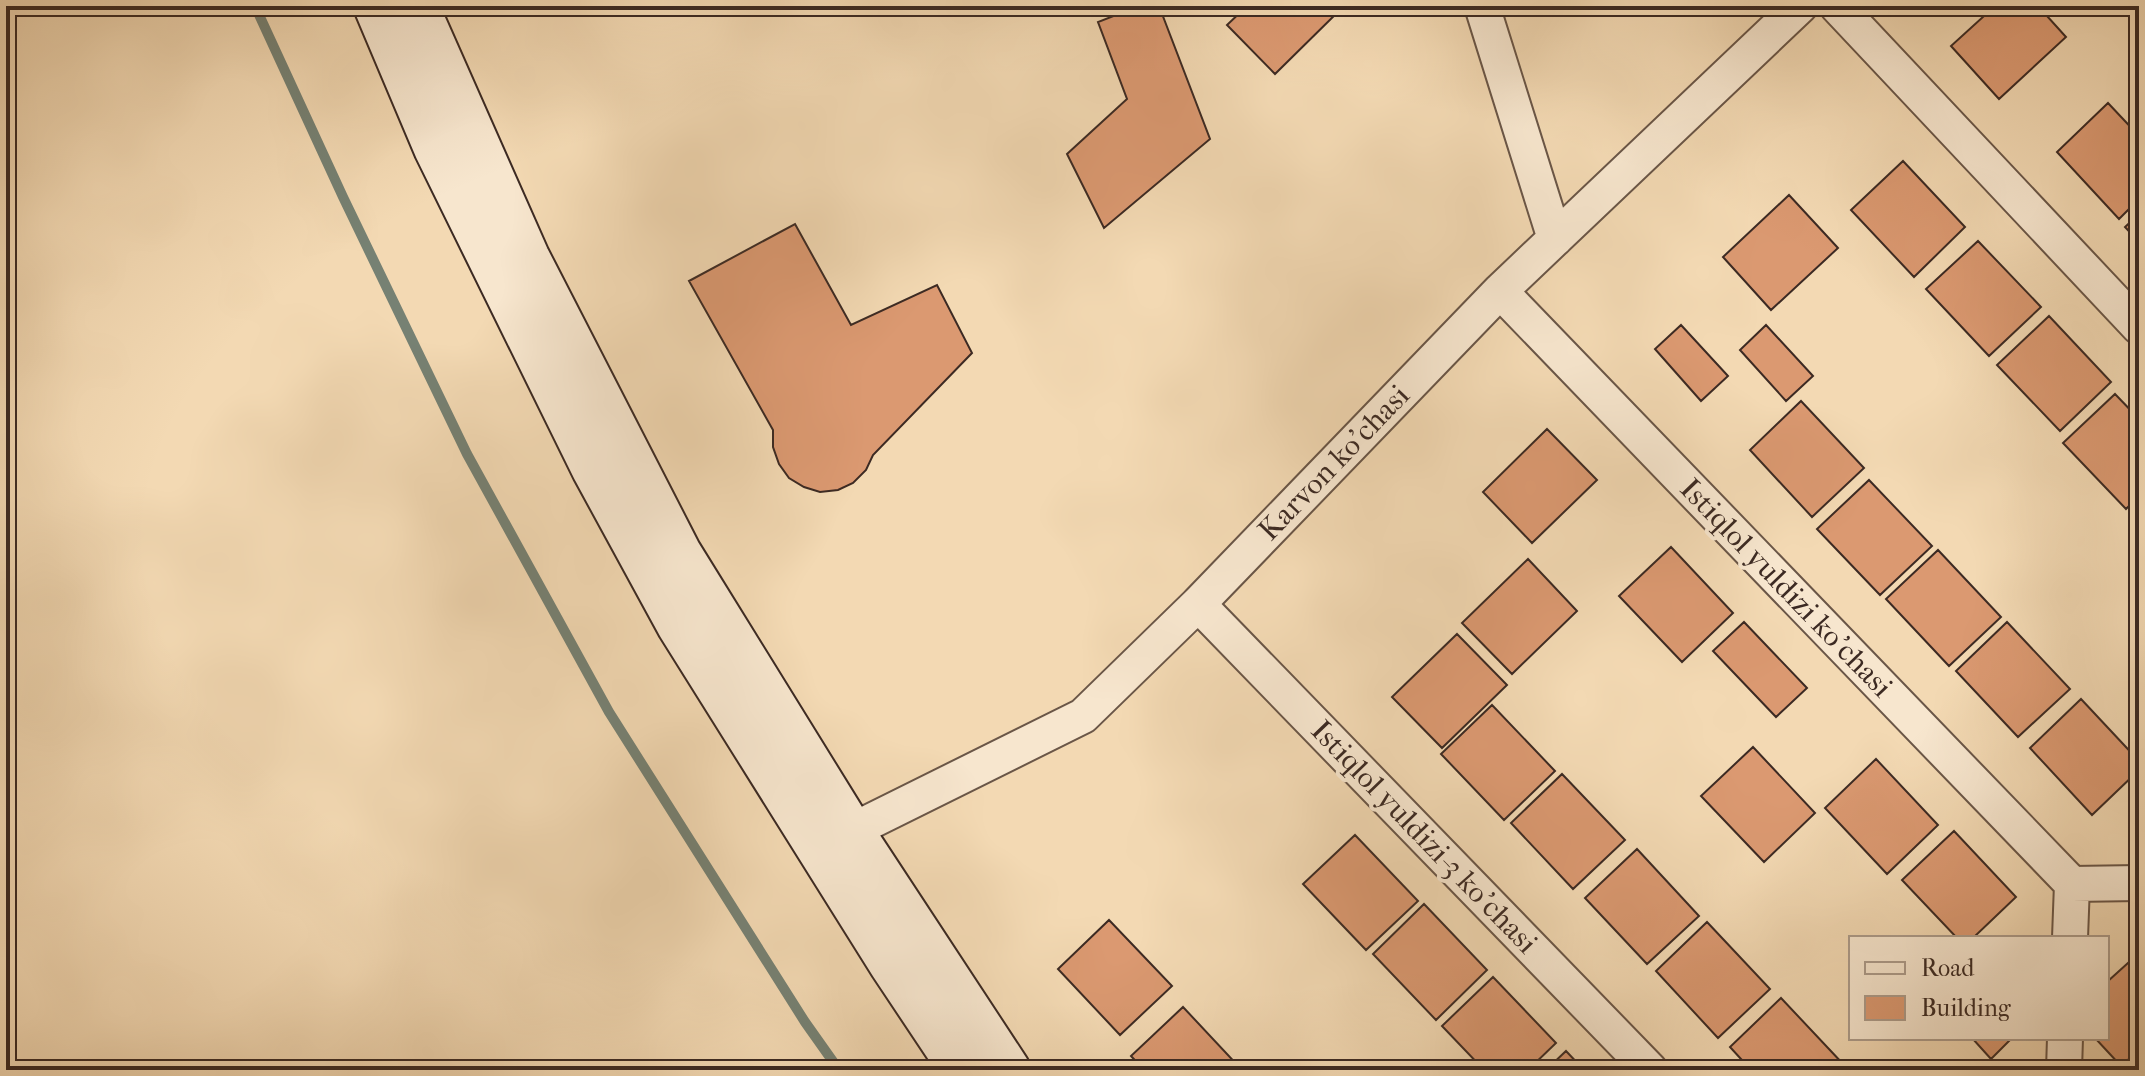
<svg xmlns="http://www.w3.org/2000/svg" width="2145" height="1076" font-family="'IM FELL French Canon',serif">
  <rect width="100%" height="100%" fill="#f3d9b3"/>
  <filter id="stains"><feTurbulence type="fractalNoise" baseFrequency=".0025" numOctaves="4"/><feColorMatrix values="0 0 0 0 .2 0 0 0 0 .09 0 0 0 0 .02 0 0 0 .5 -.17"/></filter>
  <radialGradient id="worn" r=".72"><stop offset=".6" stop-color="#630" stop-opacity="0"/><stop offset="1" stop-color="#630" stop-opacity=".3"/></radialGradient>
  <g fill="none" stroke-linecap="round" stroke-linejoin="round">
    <path stroke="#768173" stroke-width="10" d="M255,6L343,197L467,454L609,712L805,1022L839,1070"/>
  </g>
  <path fill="#db9971" stroke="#3c2a23" stroke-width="2" d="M1139,6H1159L1210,139L1104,228L1067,154L1127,99L1098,22Z
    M1247,6H1344L1275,74L1227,25Z
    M1995,6H2038L2066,37L1999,99L1951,46Z
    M2108,103L2139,136V199L2119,219L2057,152Z
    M1903,161L1965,227L1914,277L1851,210Z
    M1789,195L1838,248L1771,310L1723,257Z
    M2139,214V242L2125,227Z
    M795,224L851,325L937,285L972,353L873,455L866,470L853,483L838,490L820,492L804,487L789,478L779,464L773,447V430L689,281Z
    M1978,241L2041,307L1989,356L1926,289Z
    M2049,316L2111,382L2060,431L1997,365Z
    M1681,325L1728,376L1701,401L1655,349Z
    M1766,325L1813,376L1786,401L1740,350Z
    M2115,394L2139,419V496L2126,509L2063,443Z
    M1801,401L1864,468L1812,517L1750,450Z
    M1547,429L1597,480L1532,543L1483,492Z
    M1869,480L1932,546L1880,595L1817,529Z
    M1671,547L1733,613L1682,662L1619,596Z
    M1938,550L2001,617L1949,666L1886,599Z
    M1528,559L1577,611L1512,674L1462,623Z
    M1744,622L1807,688L1776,717L1713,651Z
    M2007,622L2070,689L2018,737L1956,671Z
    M1457,634L1507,685L1442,748L1392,697Z
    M2081,699L2139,761V770L2092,815L2030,748Z
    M1492,705L1555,771L1504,820L1441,754Z
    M1753,747L1815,813L1764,862L1701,796Z
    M1876,759L1938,825L1887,874L1825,808Z
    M1562,774L1625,840L1573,889L1511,823Z
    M1954,831L2016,897L1973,938H1957L1902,880Z
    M1355,835L1418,901L1366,950L1303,884Z
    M1637,849L1699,916L1647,964L1585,898Z
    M1424,904L1487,970L1436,1020L1373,954Z
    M1109,920L1172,986L1120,1035L1058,969Z
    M1707,922L1770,989L1718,1038L1656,971Z
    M2139,953V1050L2121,1066L2095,1038H2107V982Z
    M1493,977L1556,1043L1528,1070H1484L1442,1026Z
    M1781,998L1844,1065L1838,1070H1751L1730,1047Z
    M1183,1007L1242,1070H1144L1131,1056Z
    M1972,1038H2012L1991,1059Z
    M1566,1051L1584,1070H1546Z"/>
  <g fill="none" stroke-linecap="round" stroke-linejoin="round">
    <g stroke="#6a5647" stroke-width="38">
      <path id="minor" d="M1482,6L1555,239
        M1837,6L2139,327
        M1500,291L2072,884
        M1198,604L1650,1070
        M829,842L1083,716L1198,604L1500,291L1800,6
        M2072,884L2139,883
        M2070,938L2072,884
        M2064,1070L2065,1038"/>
    </g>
    <g stroke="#3c2a23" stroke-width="48">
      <path id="secondary" d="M376,6L436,148L594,469L679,625L892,965L962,1070
        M416,6L527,257L679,553L851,831L1008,1070"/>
    </g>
    <use href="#minor" stroke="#f7e6ce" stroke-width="34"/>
    <use href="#secondary" stroke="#f7e6ce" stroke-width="44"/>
  </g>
  <g text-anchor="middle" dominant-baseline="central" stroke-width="8" stroke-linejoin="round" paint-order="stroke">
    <g font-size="30" fill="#3c2a23" stroke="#f7e6ce">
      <text transform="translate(1334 463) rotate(-46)">Karvon ko'chasi</text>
      <text transform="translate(1786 588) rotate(46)">Istiqlol yuldizi ko'chasi</text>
      <text transform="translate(1424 837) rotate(46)">Istiqlol yuldizi-3 ko'chasi</text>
    </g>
  </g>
  <rect width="2145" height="1076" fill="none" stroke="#f3d9b3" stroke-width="32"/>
  <rect x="8" y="8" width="2129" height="1060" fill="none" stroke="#3c2a23" stroke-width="4"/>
  <rect x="16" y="16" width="2113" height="1044" fill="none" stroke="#3c2a23" stroke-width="2"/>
  <rect x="1849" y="936" width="260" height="104" fill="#f7e6ce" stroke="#ac9b8a" stroke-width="2"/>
  <rect x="1865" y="962" width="40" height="12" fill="#f7e6ce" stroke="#ac9b8a" stroke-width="2"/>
  <text x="1921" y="976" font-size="24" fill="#3c2a23">Road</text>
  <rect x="1865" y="996" width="40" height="24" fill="#db9971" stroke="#ac9b8a" stroke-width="2"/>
  <text x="1921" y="1016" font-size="24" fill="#3c2a23">Building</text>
  <rect width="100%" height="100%" filter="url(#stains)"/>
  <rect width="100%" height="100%" fill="url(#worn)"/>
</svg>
